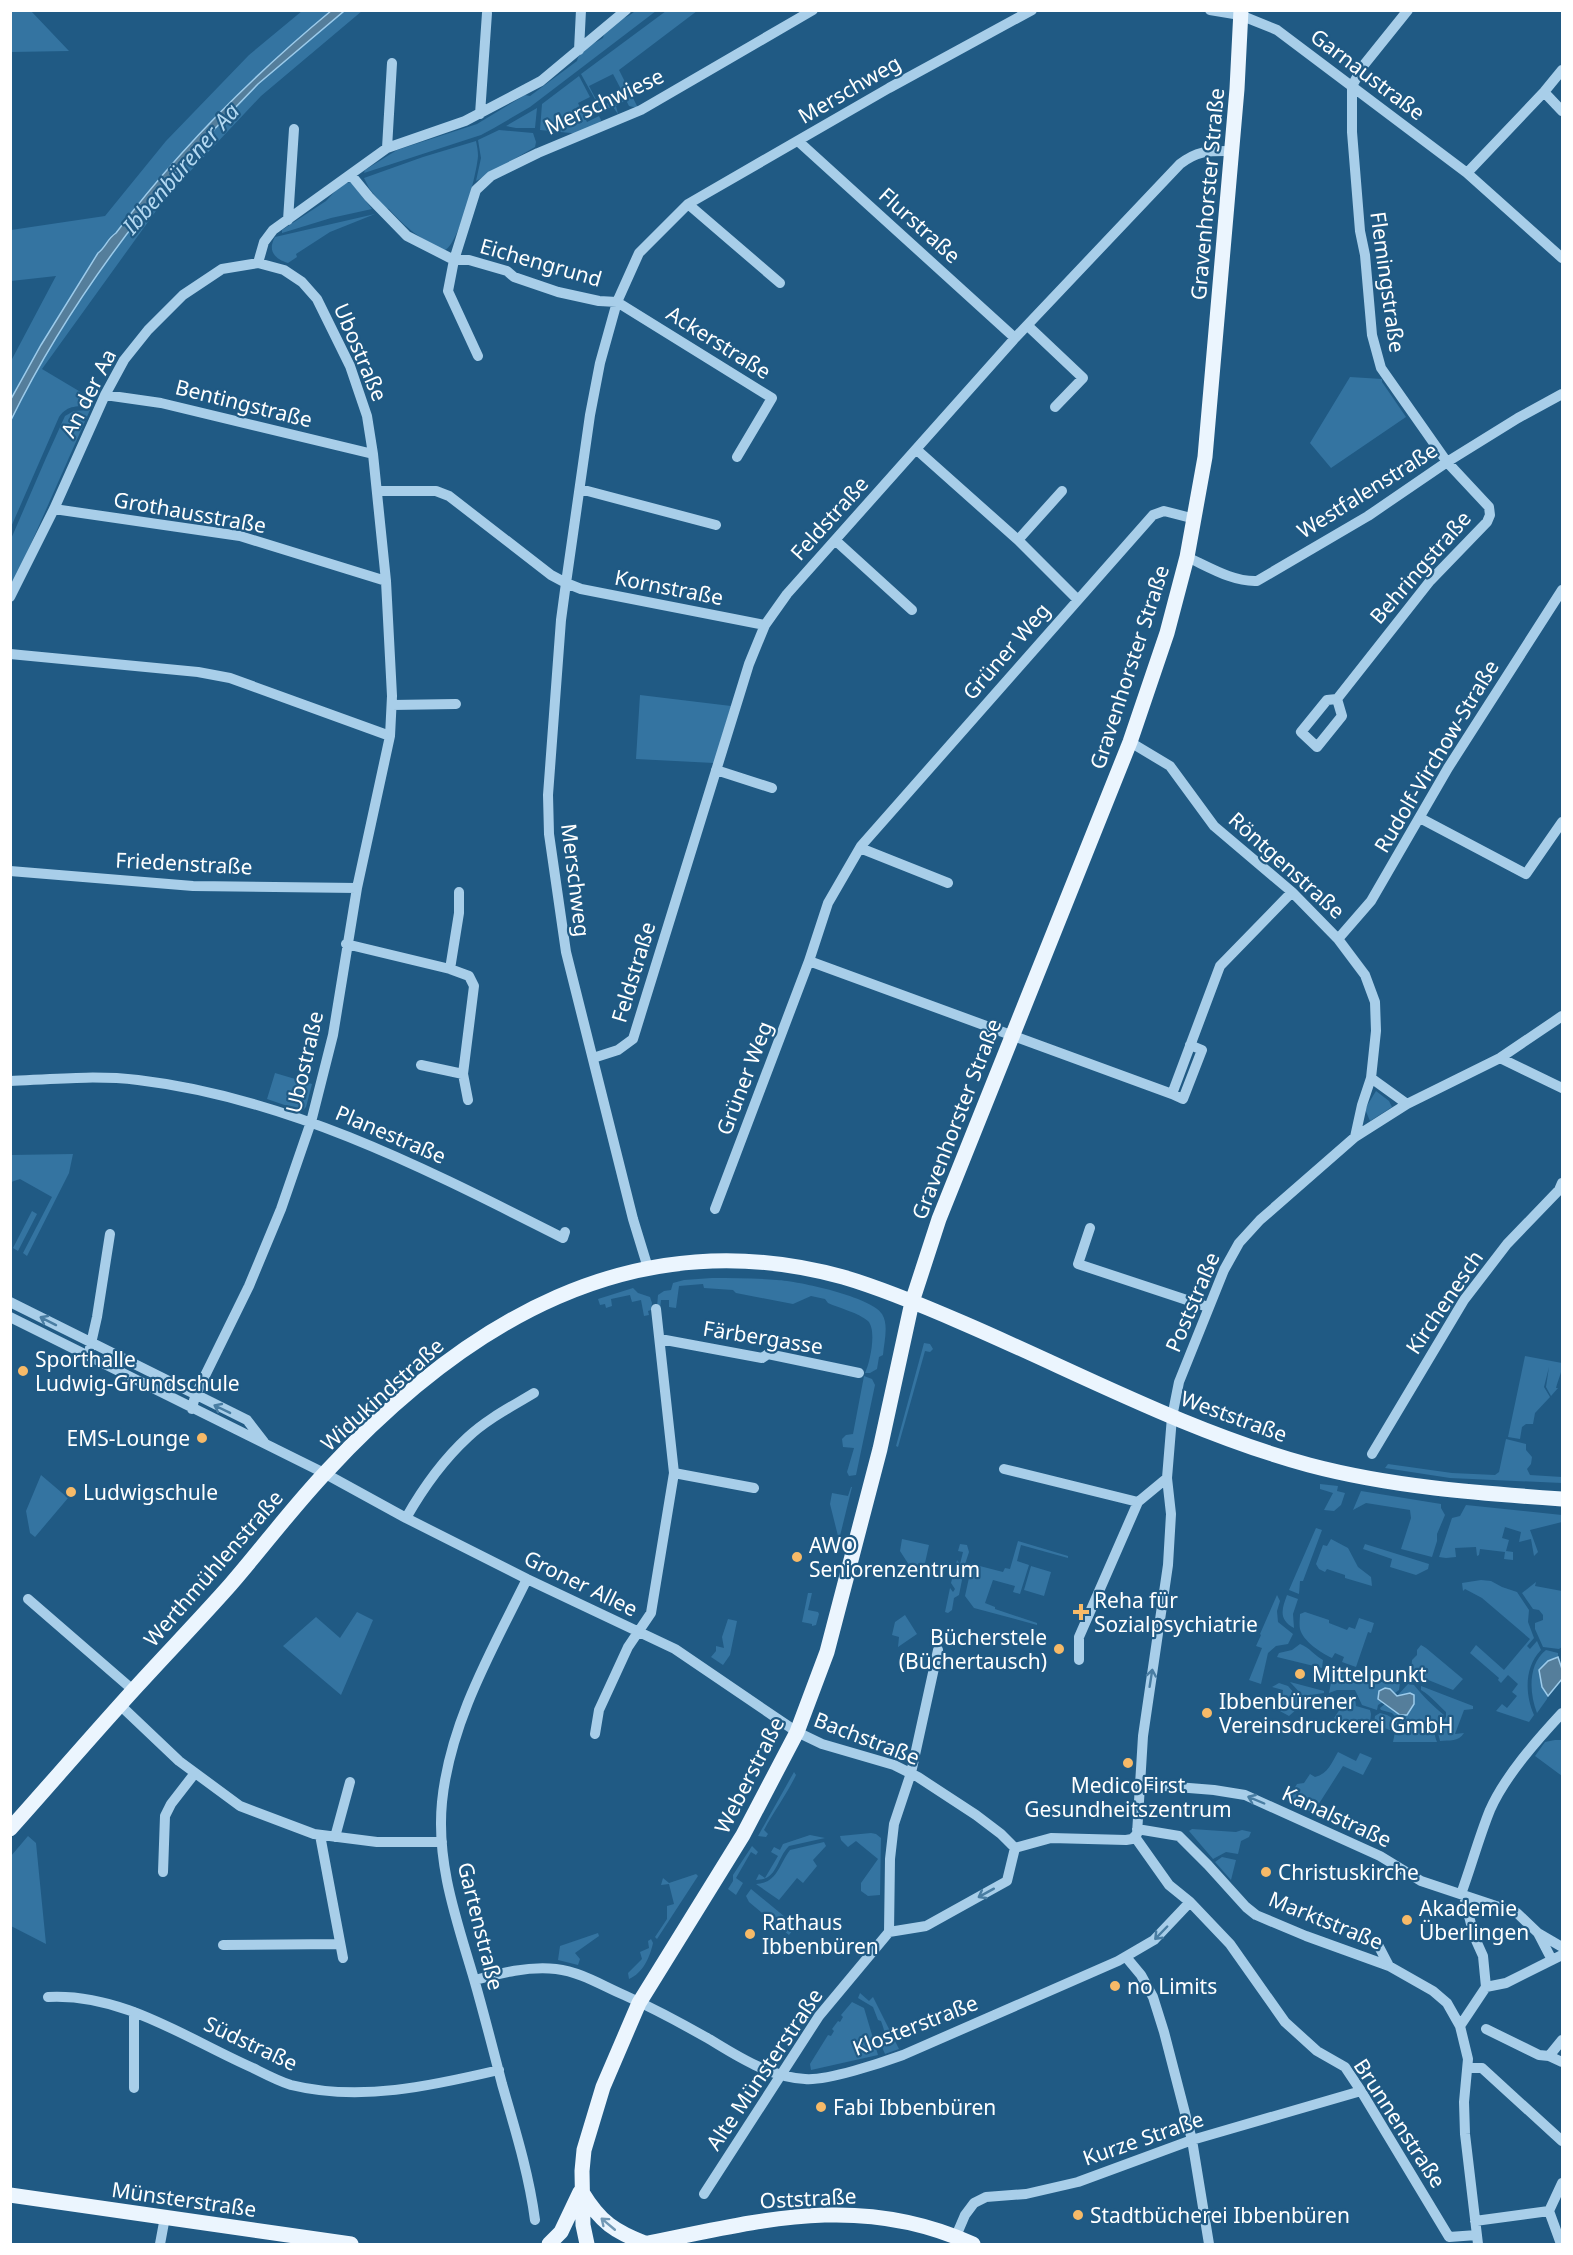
<svg xmlns="http://www.w3.org/2000/svg" width="1573" height="2255" font-family="'Noto Sans',sans-serif">
  <rect width="100%" height="100%" fill="#205a84"/>
  <path fill="#3474a1" fill-rule="evenodd" d="M10,11H31L69,51L11,52Z
    M302,11H362L261,96L166,197L42,369L94,400L92,405C78,407 68,404 59,417L11,527V361L56,276L11,281V230L105,216L166,141L249,55Z
    M635,11H656L530,107L494,128L481,135L364,173L365,170L397,150L477,124L525,95L530,96L577,61C580,47 594,44 603,38C607,20 625,21 635,11Z
    M666,11H697L619,70L638,108L629,106L626,100L616,106L618,114L613,107L601,110L581,74ZM613,74L624,95L600,107L589,86Z
    M579,76L590,97L578,103L587,122L599,116L601,120L599,124L581,134L540,130L542,104Z
    M537,108L535,128H516L506,126Z
    M499,130L533,133L536,142L535,147L476,181L481,158L478,140Z
    M476,141C477,146 478,151 478,156C477,173 459,244 445,250C420,239 407,229 389,209L385,208L369,188L364,178L423,157Z
    M351,182L372,209L331,218L282,233V230L326,201L342,184Z
    M375,214L330,232L296,254L297,257L288,263C275,259 267,251 275,237Z
    M1350,377L1382,379V382L1406,417L1331,468L1310,443Z
    M90,410L11,589V539L46,458L65,416L74,411Z
    M640,695L731,706L714,763L636,759Z
    M275,1073L312,1084L306,1107L302,1111L267,1099Z
    M1376,1091L1389,1101L1392,1107L1370,1121L1365,1109Z
    M73,1154L69,1173L27,1256L23,1253L52,1197L20,1179L11,1182V1155Z
    M32,1211L37,1214L18,1251L13,1248Z
    M712,1278C734,1278 756,1278 777,1280C798,1281 872,1297 882,1314C889,1325 884,1342 883,1355L879,1357L877,1369L870,1373H865C870,1363 877,1330 868,1321C859,1313 839,1308 828,1303L825,1299L811,1296L793,1304L736,1293L733,1290L704,1288L703,1284L679,1286L676,1308L669,1307V1300H661L660,1309L657,1307L658,1295L664,1291L671,1290L673,1283L684,1280Z
    M633,1288L638,1293L650,1297L652,1303L651,1310L648,1311L649,1315L644,1316L641,1300L632,1302L630,1295L611,1299L612,1306L606,1308L605,1304L600,1305L598,1299Z
    M924,1343L930,1344L933,1349L930,1352L925,1351L898,1447L896,1446Z
    M1525,1356L1562,1363C1563,1370 1558,1380 1556,1388H1558L1551,1396L1546,1387L1549,1367L1544,1387L1550,1397L1535,1413L1533,1424H1526L1522,1427L1520,1439L1508,1437Z
    M864,1376L872,1379L875,1385L856,1475L849,1476L847,1472L854,1448L843,1447L842,1439L846,1435L853,1434Z
    M1506,1439L1526,1444V1450L1532,1457L1531,1464L1527,1469L1530,1475L1562,1477V1483L1450,1478L1385,1468L1388,1464L1452,1473L1495,1475L1499,1472Z
    M41,1475L68,1498L35,1537L30,1533L26,1511Z
    M1320,1484L1338,1486L1337,1491L1345,1493L1341,1505L1334,1511L1324,1510L1333,1493L1320,1489Z
    M851,1487H852L839,1540L830,1504L832,1493L848,1496Z
    M1361,1491L1441,1504V1508L1445,1515L1437,1534V1541L1432,1557L1401,1549L1411,1518L1410,1510L1366,1503L1353,1510Z
    M1466,1505L1562,1515V1522L1530,1530L1538,1552L1534,1556L1531,1539L1519,1542L1521,1532L1505,1527L1502,1538L1509,1540L1506,1551L1513,1552V1560L1504,1559L1505,1552L1480,1549L1479,1555L1477,1556L1476,1547L1455,1548L1456,1557L1446,1558L1439,1557L1452,1518L1460,1516Z
    M1316,1528L1322,1530L1303,1581H1300L1299,1594L1289,1590Z
    M902,1539L929,1545L923,1572L911,1568L900,1551Z
    M1331,1539L1348,1548L1358,1567L1371,1577L1372,1586L1345,1578V1575L1327,1569L1325,1572L1319,1569L1316,1564L1323,1545L1327,1546Z
    M1018,1541L1068,1556V1558L1021,1545L1017,1561L1029,1565L1020,1594L1013,1592L1015,1586L993,1580L985,1603L995,1607V1609L1037,1623V1625L974,1608L965,1596L972,1564L1003,1572L1005,1568L1010,1569Z
    M960,1544L967,1545L969,1552L961,1576L962,1580L959,1595L954,1598L952,1610L948,1613L945,1612L950,1588L953,1592L955,1589L951,1583L957,1560L960,1564L963,1552L958,1551Z
    M1365,1544L1429,1564L1428,1569L1416,1575L1390,1567L1392,1559L1363,1549Z
    M1031,1566L1051,1572L1044,1596L1024,1590Z
    M1481,1580L1491,1581L1502,1587L1517,1592L1529,1610L1528,1622L1534,1638L1527,1646L1530,1649L1537,1641L1541,1650C1524,1667 1525,1695 1534,1715L1529,1722L1496,1711L1502,1704L1507,1708L1517,1696L1512,1692L1518,1684L1508,1675L1501,1683L1498,1680L1499,1678L1470,1653L1476,1645L1504,1670L1530,1639L1482,1598L1465,1589L1463,1591L1462,1583Z
    M1536,1582L1535,1586L1562,1591V1647L1559,1649L1543,1647L1535,1629V1623L1543,1620V1615L1539,1610L1533,1609L1522,1593Z
    M808,1593H812L808,1610L818,1612L819,1614L816,1625L812,1626V1624L802,1622Z
    M1277,1595L1280,1601L1277,1611L1278,1622L1293,1634L1288,1644L1276,1646L1268,1653L1261,1684L1249,1680L1262,1648L1256,1646L1261,1635L1260,1634Z
    M1287,1595L1298,1599L1293,1614L1294,1628C1278,1619 1282,1609 1287,1595Z
    M357,1612L373,1620L341,1695L283,1646L316,1617L340,1638Z
    M1305,1612L1329,1620V1623L1347,1630L1349,1627L1355,1629L1359,1618L1374,1623L1371,1633L1368,1632L1356,1667L1342,1662L1344,1657L1335,1653L1332,1658C1321,1653 1303,1641 1300,1629C1299,1624 1300,1618 1300,1614Z
    M905,1615L917,1634L898,1647L899,1637L892,1635L895,1622Z
    M728,1619L737,1621L730,1655L723,1665L711,1657L716,1651V1646L724,1648L722,1637Z
    M1300,1644C1309,1647 1315,1656 1323,1660L1322,1668L1277,1657L1279,1653L1292,1650Z
    M1421,1645L1426,1648L1463,1679L1453,1690L1411,1673L1412,1660L1417,1655V1650Z
    M1546,1650L1558,1653V1656L1548,1661L1544,1691L1548,1694L1547,1699L1537,1713C1529,1693 1528,1664 1546,1650Z
    M1338,1668L1380,1682H1400L1399,1690L1395,1693L1390,1689L1381,1700L1383,1702L1378,1705L1377,1710L1362,1705L1355,1690H1337L1329,1693L1333,1672Z
    M1290,1682L1324,1691V1693L1303,1696Z
    M1279,1683L1288,1686L1300,1700L1298,1708L1289,1716L1278,1710L1283,1690L1272,1687Z
    M1408,1684L1414,1685C1420,1693 1435,1708 1444,1715C1436,1727 1431,1726 1437,1742H1393L1395,1732L1374,1724L1375,1716L1380,1713L1387,1715L1402,1724L1392,1713L1381,1710L1380,1708L1385,1704L1403,1716L1405,1694L1397,1696Z
    M1421,1686L1473,1706V1709L1464,1710L1455,1734L1464,1733C1458,1742 1450,1740 1440,1741L1437,1729L1446,1717V1712C1437,1704 1431,1696 1421,1690Z
    M1355,1698L1356,1706L1370,1710L1371,1714L1370,1723L1358,1719L1351,1728L1334,1718L1340,1709L1345,1708Z
    M1555,1740H1562V1776L1535,1756L1545,1742Z
    M1338,1752L1356,1761L1360,1753L1372,1758L1363,1775L1343,1766L1313,1813L1287,1801L1297,1784L1304,1783L1310,1774L1315,1777C1328,1774 1332,1762 1338,1752Z
    M794,1772L796,1775C787,1794 774,1811 764,1830L768,1834L766,1837L758,1836Z
    M1192,1829L1236,1832L1242,1830L1251,1832L1249,1837L1241,1841L1238,1854L1226,1852L1213,1859L1189,1831Z
    M871,1833L876,1834L881,1838L880,1895L868,1896L861,1891V1883L878,1859L856,1841L848,1847L841,1840L840,1836Z
    M810,1835L825,1838L789,1846C776,1859 778,1880 756,1880L759,1874L765,1878L778,1856L771,1852L774,1847L780,1850L783,1844Z
    M28,1836L36,1843L46,1944L11,1926V1856Z
    M824,1842L826,1846L813,1860L817,1866L803,1883L797,1878L779,1900L756,1884C778,1883 779,1864 790,1850Z
    M752,1846L758,1852L756,1855L751,1852L736,1878L743,1883L736,1895L728,1889L733,1881V1875Z
    M1222,1857L1236,1860L1231,1880L1215,1862Z
    M696,1874L698,1876L657,1939L655,1937L667,1919V1906L674,1904L669,1884L661,1885L663,1878L669,1883Z
    M751,1889L796,1926L789,1935L749,1902L746,1896Z
    M598,1933L599,1936L575,1953L580,1959L578,1965L558,1960L560,1946Z
    M651,1939L653,1943C650,1957 643,1973 629,1979L628,1973L642,1959L640,1952L649,1948L648,1941Z
    M860,1993L869,2001L873,1997L899,2049L885,2054L881,2045C886,2035 885,2032 881,2021L878,2020L873,2007L858,1998Z
    M852,2002L864,2008L878,2055L811,2070L810,2064L828,2035L831,2036L834,2031L832,2029L838,2021L840,2022L843,2017L841,2015Z"/>
  <path fill="#557e9b" stroke="#9ccbeb" stroke-width="1.5" d="M332,10L344,11L258,84L177,168L178,170C113,247 55,330 11,420V399L41,345L98,253C106,247 107,239 116,233C179,149 250,78 332,10Z
    M1558,1657L1562,1669V1679L1548,1696L1542,1687L1539,1670L1548,1661Z
    M1385,1688L1390,1689L1397,1696L1410,1693L1414,1695V1704L1407,1715H1400L1378,1699L1379,1691Z"/>
  <g fill="none" stroke-linecap="round" stroke-linejoin="round">
    <path stroke="#a8cee9" stroke-width="10" d="M1210,10L1240,15L1277,30L1467,173L1562,258
      M579,50L581,10
      M1544,92L1562,111
      M480,114L487,13
      M798,141L1015,338
      M387,148L392,63
      M1467,173L1544,92L1562,70
      M351,175L369,197L407,236L454,260H469L507,271L514,277L558,292L599,301L617,302L772,398L737,457
      M688,204L780,283
      M288,220L294,129
      M258,263L264,242L273,230L387,148L465,121L541,81L626,10
      M1028,326L1083,378L1055,407
      M478,356L448,291L454,260L476,190L491,176L538,153L641,110L813,10
      M105,395L161,403L373,454
      M917,450L1018,540L1077,599
      M580,489L716,525
      M377,491H436L449,496L551,575L566,583L581,589L765,625
      M54,509L240,536L386,581
      M835,540L912,610
      M1018,540L1062,491
      M1187,557C1209,567 1233,582 1257,581L1368,516L1447,462L1518,418L1562,394
      M10,597L54,509L105,395L124,360L148,330L183,295L222,269L258,263L284,270L302,282L317,299L350,366L367,416L373,454L386,581L392,696L390,736L357,888L333,1035L311,1122L281,1209L249,1286L195,1396L192,1409
      M10,654L198,672L230,678L390,736
      M1337,699L1342,716L1317,747L1301,732L1327,700L1337,699L1430,581L1487,522L1490,515L1489,507L1447,462L1381,368L1372,335L1365,255L1360,231L1352,132V86L1363,66L1408,10
      M392,705L456,704
      M1130,742L1170,766L1214,826L1292,892L1338,939L1365,975L1375,1002L1376,1031L1371,1078L1362,1105L1355,1137
      M716,770L772,788
      M1420,818L1526,874L1562,822
      M860,848L948,883
      M10,871L193,886L357,888
      M1338,939L1371,901L1448,768L1562,590
      M346,944L450,969L469,976L474,986L463,1074L468,1100
      M809,961L1172,1094L1220,966L1292,892
      M450,969L459,913V892
      M593,1058L618,1050L633,1039L749,664L765,625L787,594L1015,338L1180,164C1198,150 1209,151 1231,151
      M1500,1058L1562,1088
      M421,1065L463,1074
      M1371,1078L1407,1104
      M10,1081C53,1079 96,1075 138,1080C290,1098 428,1170 563,1238L565,1232
      M1172,1094L1183,1099L1202,1050L1190,1045
      M715,1209L809,961L828,903L861,846L1153,515L1164,511L1195,519
      M1090,1228L1078,1264L1208,1307
      M648,1268L633,1219L566,952L549,834L548,795L561,620L566,583L590,415L600,363L617,302L639,253L688,204L889,88L1032,10
      M10,1302L247,1420L264,1442
      M10,1317L324,1473L406,1518L527,1579L675,1649L797,1732L822,1744L894,1765L918,1777L976,1815L1001,1834L1015,1848
      M660,1339L762,1358L768,1354L859,1373
      M90,1348L97,1317L110,1234
      M1372,1454L1464,1300L1507,1244L1559,1190L1562,1183
      M1004,1469L1138,1502
      M674,1473L754,1488
      M406,1518C423,1488 443,1460 468,1437C487,1419 511,1407 534,1393
      M527,1579C492,1650 450,1722 442,1802C436,1864 457,1921 474,1979C484,2014 493,2049 502,2084C515,2129 529,2174 535,2220
      M28,1599L133,1690
      M1079,1660V1637L1138,1502L1167,1478
      M120,1705L179,1761L240,1806L314,1834L377,1842H442
      M595,1734L599,1710L628,1647L651,1613L674,1473L656,1309
      M1139,1784L1214,1790L1245,1795L1380,1856L1421,1881L1517,1913L1538,1933L1562,1947
      M1137,1829L1179,1836L1208,1865L1246,1907L1256,1915L1306,1936L1389,1966L1433,1991L1447,2003L1460,2026L1468,2059L1464,2102L1465,2134L1478,2244
      M320,1835L343,1958
      M335,1837L350,1782
      M1135,1837L1169,1885L1190,1902L1230,1944L1285,2022L1317,2051L1345,2067L1361,2091L1449,2237L1477,2235
      M1015,1848L1051,1838L1126,1840L1132,1839L1137,1834L1143,1736L1168,1565L1171,1514L1167,1478L1172,1417L1179,1382L1224,1270L1239,1243L1260,1220L1355,1137L1407,1104L1500,1058L1562,1016
      M163,1872L165,1816L171,1804L195,1773
      M1461,1894C1471,1867 1479,1837 1490,1810C1505,1776 1537,1740 1562,1713
      M1464,1896L1474,1936L1483,1956L1486,1987
      M889,1932L890,1859L894,1824L911,1773L938,1650
      M1538,1933L1552,1960
      M1376,1941L1389,1966
      M223,1945L340,1944
      M1126,1957L1141,1975L1153,1997L1164,2032L1192,2140L1209,2244
      M475,1980C501,1973 528,1966 556,1969C581,1972 601,1985 624,1995C653,2008 681,2023 709,2039C738,2057 770,2077 805,2079C827,2081 881,2063 903,2055L1118,1961L1154,1940L1190,1902
      M48,1997C123,1993 187,2039 253,2068C265,2074 278,2081 291,2085C360,2102 431,2086 499,2070
      M1460,2026L1486,1987L1506,1983L1562,1955
      M1486,2029L1539,2055L1549,2056L1562,2062
      M1549,2056L1562,2040
      M1468,2068H1482L1562,2141
      M134,2088V2012
      M704,2194L819,2016L889,1932L926,1926L1007,1881L1015,1848
      M1549,2211L1561,2244
      M1549,2211L1562,2183
      M1475,2221L1549,2211
      M956,2236L965,2215L974,2203L986,2197L1026,2194L1078,2182L1192,2140L1361,2091
      M160,2244L165,2217"/>
    <path stroke="#ebf5fe" stroke-width="15" d="M10,1829C53,1781 95,1732 138,1685C169,1651 201,1618 231,1584C263,1547 292,1508 326,1472C464,1323 633,1219 843,1277C884,1289 924,1306 963,1323C1077,1372 1188,1432 1309,1465C1392,1487 1477,1493 1562,1499
      M582,2192C600,2222 615,2232 647,2244
      M10,2195L351,2244
      M549,2244L561,2232L580,2192
      M587,2244L583,2225L582,2171L584,2150L603,2087L639,2003L743,1835L797,1732L827,1652L880,1449L912,1302L939,1219L1130,742L1167,633L1187,557L1205,457L1237,89L1241,10
      M644,2244C759,2221 859,2192 973,2244"/>
  </g>
  <defs><path id="oneway-shaft" d="M-6 0H5M1.5-3L5.5 0L1.5 3" fill="none" stroke-width="1.6" stroke-linecap="round" stroke-linejoin="round" transform="scale(1.5)"/></defs>
  <g stroke="#497da2">
    <use href="#oneway-shaft" transform="translate(48 1321) rotate(-153)"/>
    <use href="#oneway-shaft" transform="translate(222 1409) rotate(-154)"/>
    <use href="#oneway-shaft" transform="translate(1151 1678) rotate(-81)"/>
    <use href="#oneway-shaft" transform="translate(1256 1800) rotate(-157)"/>
    <use href="#oneway-shaft" transform="translate(986 1893) rotate(151)"/>
    <use href="#oneway-shaft" transform="translate(1161 1933) rotate(134)"/>
  </g>
  <use stroke="#7198b5" href="#oneway-shaft" transform="translate(608 2224) rotate(-140)"/>
  <g fill="#f7ba68" stroke="#205a84" stroke-width="2">
    <circle cx="23" cy="1371" r="6"/>
    <circle cx="202" cy="1438" r="6"/>
    <circle cx="71" cy="1492" r="6"/>
    <circle cx="797" cy="1557" r="6"/>
    <path d="M1078 1603h6v6h6v6h-6v6h-6v-6h-6v-6h6z"/>
    <circle cx="1059" cy="1649" r="6"/>
    <circle cx="1300" cy="1674" r="6"/>
    <circle cx="1207" cy="1713" r="6"/>
    <circle cx="1128" cy="1763" r="6"/>
    <circle cx="1266" cy="1872" r="6"/>
    <circle cx="1407" cy="1920" r="6"/>
    <circle cx="750" cy="1934" r="6"/>
    <circle cx="1115" cy="1986" r="6"/>
    <circle cx="821" cy="2107" r="6"/>
    <circle cx="1078" cy="2215" r="6"/>
  </g>
  <g text-anchor="middle" dominant-baseline="central" stroke-width="4.5" stroke-linejoin="round" paint-order="stroke">
    <g font-size="21" fill="#fff" stroke="#205a84">
      <text transform="translate(1368 74) rotate(37)">Garnaustraße</text>
      <text transform="translate(849 89) rotate(-30)">Merschweg</text>
      <text transform="translate(604 101) rotate(-25)">Merschwiese</text>
      <text transform="translate(1207 194) rotate(-85)">Gravenhorster Straße</text>
      <text transform="translate(920 225) rotate(42)">Flurstraße</text>
      <text transform="translate(541 262) rotate(16)">Eichengrund</text>
      <text transform="translate(1388 282) rotate(82)">Flemingstraße</text>
      <text transform="translate(719 342) rotate(32)">Ackerstraße</text>
      <text transform="translate(361 352) rotate(67)">Ubostraße</text>
      <text transform="translate(88 393) rotate(-63)">An der Aa</text>
      <text transform="translate(244 403) rotate(14)">Bentingstraße</text>
      <text transform="translate(1367 490) rotate(-32)">Westfalenstraße</text>
      <text transform="translate(190 512) rotate(10)">Grothausstraße</text>
      <text transform="translate(829 518) rotate(-48)">Feldstraße</text>
      <text transform="translate(1420 567) rotate(-49)">Behringstraße</text>
      <text transform="translate(669 587) rotate(11)">Kornstraße</text>
      <text transform="translate(1006 651) rotate(-49)">Grüner Weg</text>
      <text transform="translate(1129 667) rotate(-72)">Gravenhorster Straße</text>
      <text transform="translate(1436 756) rotate(-59)">Rudolf-Virchow-Straße</text>
      <text transform="translate(184 863) rotate(3)">Friedenstraße</text>
      <text transform="translate(1287 865) rotate(42)">Röntgenstraße</text>
      <text transform="translate(576 880) rotate(83)">Merschweg</text>
      <text transform="translate(633 972) rotate(-73)">Feldstraße</text>
      <text transform="translate(304 1062) rotate(-77)">Ubostraße</text>
      <text transform="translate(744 1078) rotate(-69)">Grüner Weg</text>
      <text transform="translate(956 1119) rotate(-69)">Gravenhorster Straße</text>
      <text transform="translate(391 1134) rotate(23)">Planestraße</text>
      <text transform="translate(1192 1302) rotate(-67)">Poststraße</text>
      <text transform="translate(1444 1302) rotate(-56)">Kirchenesch</text>
      <text transform="translate(763 1337) rotate(9)">Färbergasse</text>
      <text transform="translate(382 1394) rotate(-42)">Widukindstraße</text>
      <text transform="translate(1234 1416) rotate(20)">Weststraße</text>
      <text transform="translate(213 1568) rotate(-49)">Werthmühlenstraße</text>
      <text transform="translate(581 1583) rotate(26)">Groner Allee</text>
      <text transform="translate(867 1738) rotate(21)">Bachstraße</text>
      <text transform="translate(749 1775) rotate(-63)">Weberstraße</text>
      <text transform="translate(1337 1816) rotate(25)">Kanalstraße</text>
      <text transform="translate(1326 1920) rotate(22)">Marktstraße</text>
      <text transform="translate(481 1926) rotate(76)">Gartenstraße</text>
      <text transform="translate(915 2025) rotate(-21)">Klosterstraße</text>
      <text transform="translate(251 2043) rotate(25)">Südstraße</text>
      <text transform="translate(764 2069) rotate(-56)">Alte Münsterstraße</text>
      <text transform="translate(1400 2123) rotate(57)">Brunnenstraße</text>
      <text transform="translate(1143 2138) rotate(-19)">Kurze Straße</text>
      <text transform="translate(808 2198) rotate(-3)">Oststraße</text>
      <text transform="translate(184 2199) rotate(8)">Münsterstraße</text>
    </g>
    <g font-size="21" fill="#fff" stroke="#205a84" text-anchor="start">
      <text x="35" y="1359">Sporthalle<tspan x="35" dy="24">Ludwig-Grundschule</tspan></text>
      <text x="190" y="1438" text-anchor="end">EMS-Lounge</text>
      <text x="83" y="1492">Ludwigschule</text>
      <text x="809" y="1545">AWO<tspan x="809" dy="24">Seniorenzentrum</tspan></text>
      <text x="1094" y="1600">Reha für<tspan x="1094" dy="24">Sozialpsychiatrie</tspan></text>
      <text x="1047" y="1637" text-anchor="end">Bücherstele<tspan x="1047" dy="24">(Büchertausch)</tspan></text>
      <text x="1312" y="1674">Mittelpunkt</text>
      <text x="1219" y="1701">Ibbenbürener<tspan x="1219" dy="24">Vereinsdruckerei GmbH</tspan></text>
      <text x="1128" y="1785" text-anchor="middle">MedicoFirst<tspan x="1128" dy="24">Gesundheitszentrum</tspan></text>
      <text x="1278" y="1872">Christuskirche</text>
      <text x="1419" y="1908">Akademie<tspan x="1419" dy="24">Überlingen</tspan></text>
      <text x="762" y="1922">Rathaus<tspan x="762" dy="24">Ibbenbüren</tspan></text>
      <text x="1127" y="1986">no Limits</text>
      <text x="833" y="2107">Fabi Ibbenbüren</text>
      <text x="1090" y="2215">Stadtbücherei Ibbenbüren</text>
    </g>
    <g font-size="22" font-style="italic" fill="#b3d8f1" stroke="#205a84">
      <text transform="translate(180 168) rotate(-49)">Ibbenbürener Aa</text>
    </g>
  </g>
  <rect width="1573" height="2255" fill="none" stroke="#ffffff" stroke-width="24"/>
</svg>
